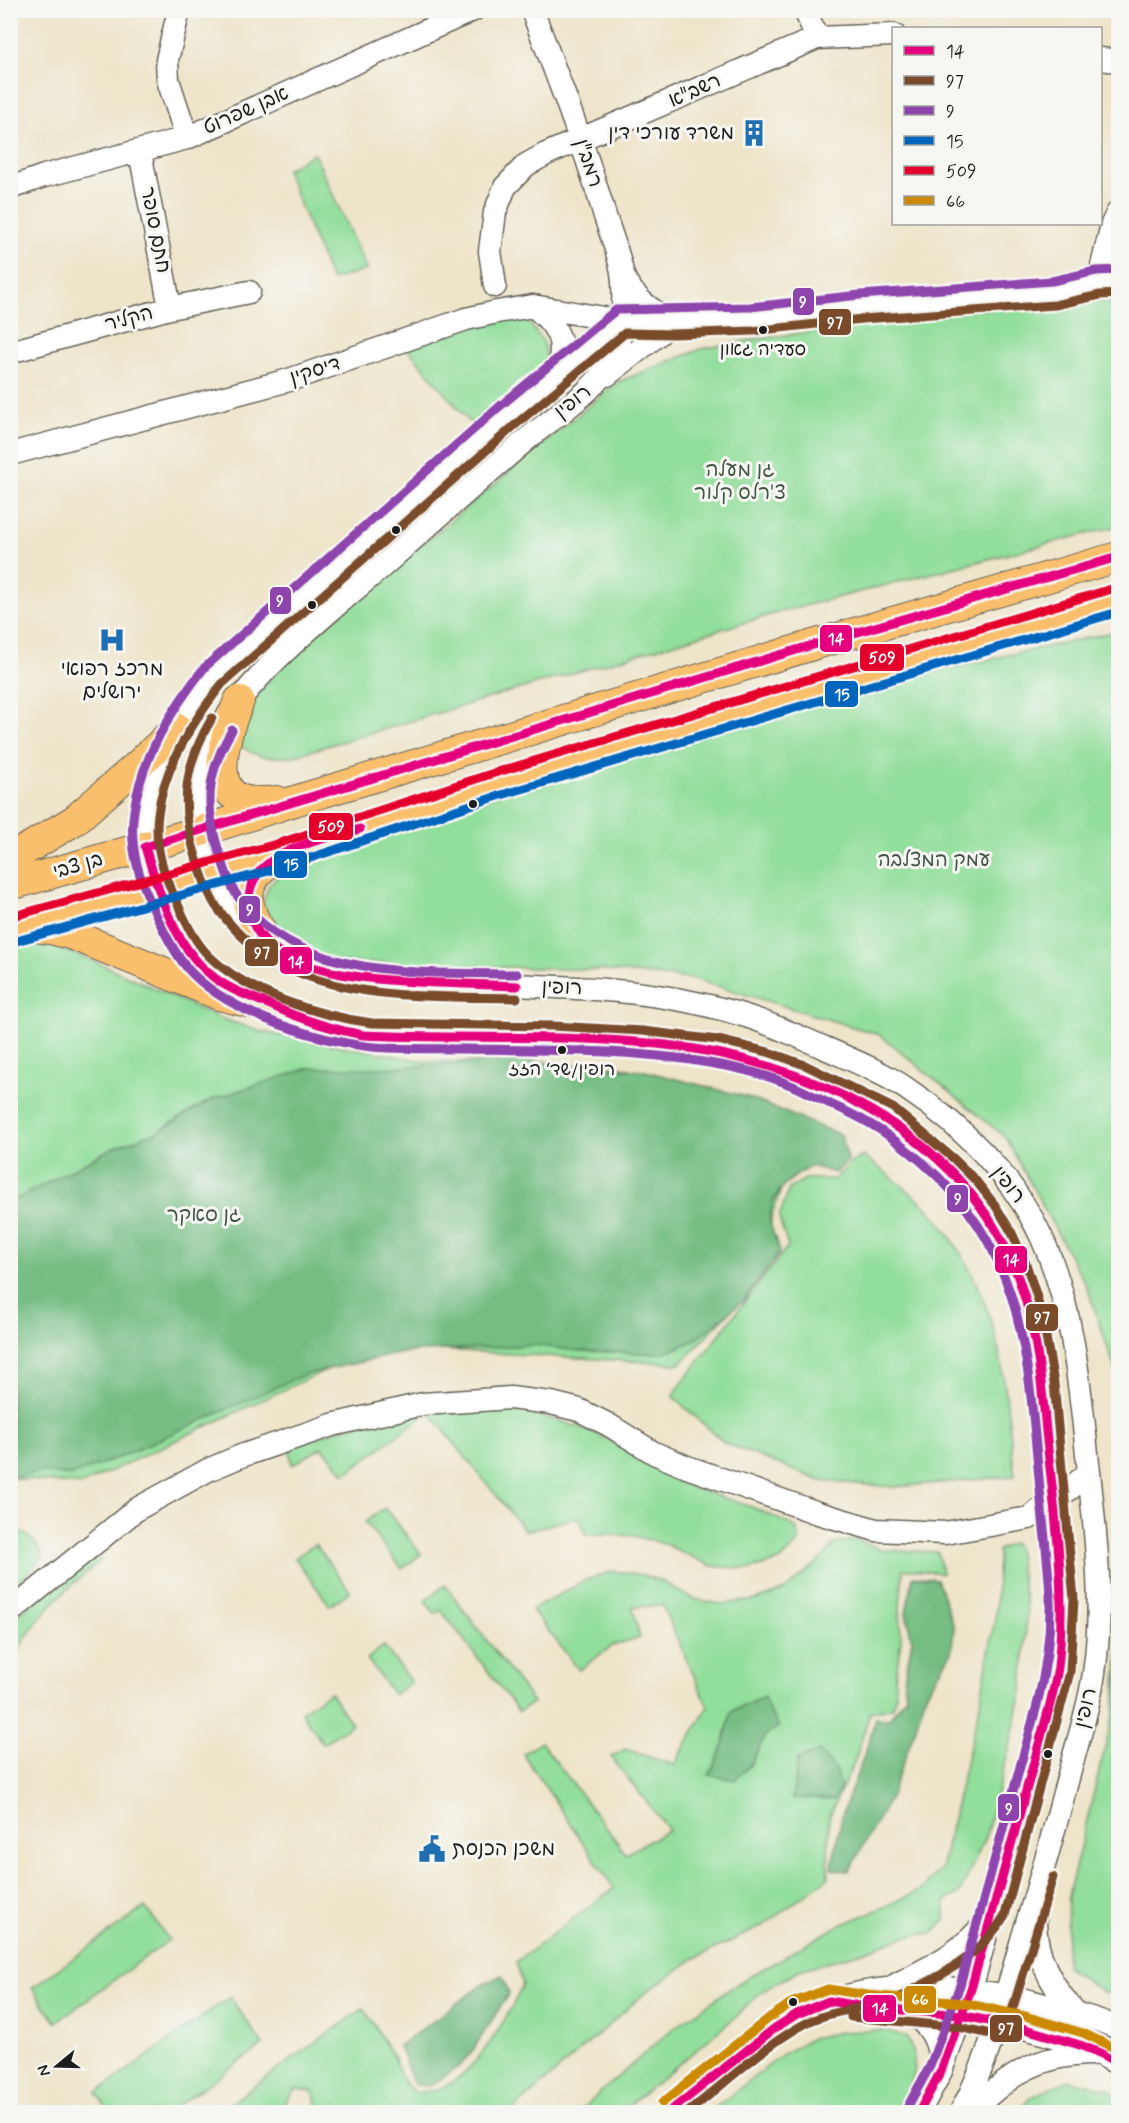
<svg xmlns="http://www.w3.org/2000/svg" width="1129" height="2123" font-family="Mynerve,'Playpen Sans Hebrew',sans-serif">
  <rect width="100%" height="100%" fill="#f6f6f2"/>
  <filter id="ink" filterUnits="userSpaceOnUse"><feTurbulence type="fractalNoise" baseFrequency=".0167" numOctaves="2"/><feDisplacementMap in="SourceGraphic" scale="12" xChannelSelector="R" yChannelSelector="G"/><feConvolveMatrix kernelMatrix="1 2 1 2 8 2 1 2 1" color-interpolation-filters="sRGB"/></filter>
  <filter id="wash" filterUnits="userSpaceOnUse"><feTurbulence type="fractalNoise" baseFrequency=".008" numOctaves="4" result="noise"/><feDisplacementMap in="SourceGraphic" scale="24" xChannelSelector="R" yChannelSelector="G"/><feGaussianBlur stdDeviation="1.35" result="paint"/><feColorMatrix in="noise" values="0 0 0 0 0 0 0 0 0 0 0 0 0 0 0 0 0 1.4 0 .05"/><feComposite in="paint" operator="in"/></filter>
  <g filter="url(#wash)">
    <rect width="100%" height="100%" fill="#eee4c9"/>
    <path fill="#92de9b" stroke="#577d5c" stroke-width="1.5" d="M314,153L367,270L331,280L286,170Z
      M1094,302L1118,303V526L780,612L293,756C270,758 258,759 239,745L240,717L283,663L401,562L618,382L701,349L757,339L973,310Z
      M522,314L543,341L547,359L534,376L476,430L408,349L483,321Z
      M1118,631V1378L1088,1289L1005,1137L880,1035L694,979L601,970L335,962C322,958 307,955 295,949C282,943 276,935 270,923C255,892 271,879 297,864L711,721Z
      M20,940L55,947L96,962L220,1018L262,1032L424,1061L619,1066L734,1100L784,1180L771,1219L770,1251L737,1304L680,1364L377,1346L81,1485L11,1478L10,942Z
      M863,1156C883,1170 902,1185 920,1201C963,1242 993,1310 1002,1367C1008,1403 1010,1440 1015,1476L894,1487L821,1481L725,1443L672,1396L788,1246L779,1217L789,1189L805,1179H835L851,1163Z
      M456,1402C510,1408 566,1417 615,1443C637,1454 654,1471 677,1481C699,1491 723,1497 746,1505C763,1511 780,1520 796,1527L800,1541L780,1561L750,1569L711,1566L665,1544L634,1536L607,1534L587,1535L579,1517L525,1531L429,1412L345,1474L322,1447L292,1465L289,1447C343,1429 399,1406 456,1402Z
      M385,1508L421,1554L402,1569L365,1522Z
      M11,1530C28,1532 35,1541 43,1556L25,1577L11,1586Z
      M857,1539L881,1550L938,1552L942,1573L903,1569L900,1606L901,1640L895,1680L896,1694L893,1707L870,1712L856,1758L829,1817L828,1878L761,1927L695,1958L645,1993L511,2112H320L313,2091L295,2089L278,2112H218L364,2008L394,2058L403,2081L415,2093C424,2091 435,2091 443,2087C477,2072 508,2017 523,1984L516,1962L614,1888L523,1754L541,1742L626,1854L669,1830L611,1757L625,1749L674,1765L708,1707L662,1605L632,1607L640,1637L612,1646L579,1670L532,1610L584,1581L613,1571L643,1575L661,1581L693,1599L722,1604L756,1600L785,1590L818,1562L835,1544Z
      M1013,1543L1017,1548L1027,1613L1022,1691L1011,1741L986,1835L960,1893L945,1901V1920L939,1928L931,1933L906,1936L869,1950L799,1970L761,1992L737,2016L621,2112H578L671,2030L737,1984L836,1927L889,1905L921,1890L941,1869L980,1704L996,1613L998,1550Z
      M315,1544L350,1591L330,1606L295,1558Z
      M92,1559L101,1560C62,1593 34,1616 11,1664V1619Z
      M445,1585L533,1702L519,1712L441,1610L435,1614L425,1601Z
      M384,1646L411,1682L394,1695L367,1659Z
      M1118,1651V1969L1113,1993L1104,1992L1066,1967L1068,1896L1114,1712Z
      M330,1692L352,1724L323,1744L301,1712Z
      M145,1907L169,1940L56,2022L32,1988Z
      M230,1997L263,2045L168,2112H110L96,2093Z
      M885,2030L907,2037C922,2072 913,2082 897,2112H710L783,2054L811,2038L842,2032Z
      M1069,2080L1109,2089L1118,2097V2112H1016L1029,2098Z"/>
    <path fill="#75bd83" stroke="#486c50" stroke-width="1.5" d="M522,1060L645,1071L747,1097L841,1135L848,1161L835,1173L811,1166C789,1179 770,1192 770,1220C771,1230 777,1242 780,1252L744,1300L693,1341L675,1349L660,1353H640L579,1351L534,1345L407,1352L306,1374L120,1457L70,1476L43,1472L11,1477V1202L114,1147L157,1132L210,1100L309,1068H382Z
      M913,1576L937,1579L954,1628L951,1653L926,1694L914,1733L890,1798L849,1871L831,1869L843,1812L869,1742L875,1718L889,1719L906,1696L904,1680L912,1641L906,1613Z
      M764,1697L769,1711L779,1726L765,1736L751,1764L735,1780L709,1775L721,1751L732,1711Z
      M820,1751L837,1772L841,1788L834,1800L792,1798L795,1783L797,1759Z
      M502,1975L509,1993L471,2053L458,2067L430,2086L414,2085L399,2046L482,1985Z"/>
  </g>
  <g filter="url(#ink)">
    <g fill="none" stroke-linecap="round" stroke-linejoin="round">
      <defs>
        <path id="minor" d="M179,10L167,60L168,80L187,138
          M532,10C557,75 582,140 602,206C608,228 618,250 622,272C625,293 623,334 615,353C600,390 555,415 526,440C478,481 431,523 384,565C324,617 224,691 201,768C190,804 201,846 216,879C246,943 298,968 365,978C489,990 618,977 739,1014C768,1022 797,1036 825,1048C852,1060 882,1072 907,1089C961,1125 1013,1176 1041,1236C1075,1309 1080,1393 1089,1472C1096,1539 1104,1606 1094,1673C1089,1708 1077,1743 1068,1778C1055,1827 1042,1875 1027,1923C1008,1986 992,2054 961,2112
          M805,10L817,38
          M1100,59L1118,61
          M140,152L170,308
          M10,188L44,176L187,138L473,10
          M622,273C630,295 651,312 673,321
          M1098,283L1112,224L1118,212
          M495,286L490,251L495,212L505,187L526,165L546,154L817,38L894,35
          M533,306C558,325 567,342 557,373
          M621,321L507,416L213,676C182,714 145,778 144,829C144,852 153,880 163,901C174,924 183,947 201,965C231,997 318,1028 362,1034C384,1038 407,1036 430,1036C484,1037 539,1037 593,1040C658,1043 726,1048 788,1071C804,1078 821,1086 837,1094C853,1101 871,1109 886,1118C903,1129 918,1144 934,1157C965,1184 991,1214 1008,1253C1027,1294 1035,1339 1042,1384L1062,1599L1058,1669L1049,1708L971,1989L941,2071L919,2112
          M10,352L170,308L249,292
          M607,375L674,322
          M10,454L289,380L466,319L497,312L533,306L621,321L674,322L751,319L861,307L1054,293L1098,283L1118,282
          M10,1612L137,1509L208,1470L241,1456L332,1425L423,1404L510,1398L551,1403L579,1410L609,1425L654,1453L687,1467L818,1513L876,1530L945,1533L1029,1518L1071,1488L1089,1472
          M1035,1916C1034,1954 1050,1985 1076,2013
          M897,1984C931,1967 964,1951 988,1919
          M844,2003C876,2009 909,2010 941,2013C996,2019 1071,2036 1118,2064
          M904,2011C930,2021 940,2042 941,2069
          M669,2112C696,2091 723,2069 751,2047C766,2035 782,2021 799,2013C880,1975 970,1984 1053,2007C1075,2013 1098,2019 1118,2028
          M971,2112C1007,2076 1039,2054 1092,2054"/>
        <path id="major" d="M239,701C229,724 207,785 240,799C252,804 265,802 277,801
          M10,859L75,820L137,766L177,728
          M10,885L201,831L304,798L823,642L1118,557
          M35,927L55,930L73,935L219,995L279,1010
          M10,930L283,854L494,785L1005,632L1118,600
          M275,948C245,915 233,884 277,857"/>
      </defs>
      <use href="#minor" stroke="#666259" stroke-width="25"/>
      <use href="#major" stroke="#666259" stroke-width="32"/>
      <use href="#minor" stroke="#fff" stroke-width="22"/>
      <use href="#major" stroke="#f9bf6c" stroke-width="30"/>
      <defs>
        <path id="bus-1" d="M360,829C324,839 249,851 249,900C248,979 385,980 440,983C465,984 491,985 517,986
          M669,2112L775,2028L797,2014L829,2001L866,2007L961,2015L1022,2028L1080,2045L1102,2054L1118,2064
          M919,2112L941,2071L971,1989L1049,1708C1052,1695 1056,1681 1058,1667C1067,1589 1054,1509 1046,1431C1041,1374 1035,1315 1012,1262C955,1129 802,1060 666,1045C565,1033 464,1040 363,1035C330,1029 298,1018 268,1004C249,996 227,989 211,975C173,944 159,892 145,847L823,642L1118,557"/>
        <path id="bus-2" d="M212,718C184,765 179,805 196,857C201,873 206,889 214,903C219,911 225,918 231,925C300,1004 420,996 517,998
          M851,2017L959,2027L995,2035L1003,2033L1007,2027L1053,1877
          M688,2112C723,2085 763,2047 801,2026C830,2009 863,2010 893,2000C902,1997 910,1991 918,1987C953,1970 985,1949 1005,1915L1070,1672L1074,1599L1054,1383L1045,1331L1037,1297L1026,1264L1012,1233L995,1205L976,1181L954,1159L893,1108L805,1065L768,1052L718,1040L643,1031L553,1026L372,1023C320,1016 248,994 209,956C193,940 184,918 175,898C162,871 154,843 158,814C164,766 193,721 222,684L515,425L625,333L674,334L752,331L862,319L1055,305L1100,295L1118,294"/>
        <path id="bus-3" d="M232,730C207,772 204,805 219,852C224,866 228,881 236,894C295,982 425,972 517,974
          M908,2106L930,2066L960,1985L1037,1705C1046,1670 1051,1633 1050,1596C1048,1557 1042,1517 1039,1478C1027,1353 1024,1250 922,1162C892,1137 873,1123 837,1107C819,1099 802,1089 783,1082C760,1073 734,1067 709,1063C629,1049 546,1050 464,1049C425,1048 385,1051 346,1043C295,1033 222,1008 187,968C171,948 160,924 150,901C137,873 129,842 134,811C141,758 172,709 204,668L499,407L616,310L750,307L860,295L1052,281L1096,271L1117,270"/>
        <path id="bus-4" d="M13,942L286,866L498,796L1118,612"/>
        <path id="bus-5" d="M10,917L280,843L491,774L1115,588"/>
        <path id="bus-6" d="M662,2103L769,2018L791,2003L828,1989L867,1995L964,2003L1025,2016L1083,2033L1118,2050"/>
      </defs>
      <use href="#bus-1" stroke="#f6f6f2" stroke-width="14"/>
      <use href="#bus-2" stroke="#f6f6f2" stroke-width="14"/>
      <use href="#bus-3" stroke="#f6f6f2" stroke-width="14"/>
      <use href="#bus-4" stroke="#f6f6f2" stroke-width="14"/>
      <use href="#bus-5" stroke="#f6f6f2" stroke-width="14"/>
      <use href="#bus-6" stroke="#f6f6f2" stroke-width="14"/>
      <use href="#bus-1" stroke="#e5007d" stroke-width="9"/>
      <use href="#bus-2" stroke="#7a4b2a" stroke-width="9"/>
      <use href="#bus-3" stroke="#8e44ad" stroke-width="9"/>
      <use href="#bus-4" stroke="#0065bd" stroke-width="9"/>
      <use href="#bus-5" stroke="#e4002b" stroke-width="9"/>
      <use href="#bus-6" stroke="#cb8a06" stroke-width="9"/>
    </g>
  </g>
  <defs>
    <symbol id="building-bare" viewBox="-9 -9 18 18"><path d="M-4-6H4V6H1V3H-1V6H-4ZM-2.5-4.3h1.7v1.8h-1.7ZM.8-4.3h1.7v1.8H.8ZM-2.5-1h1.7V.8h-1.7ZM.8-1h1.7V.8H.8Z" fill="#1f6fb2" stroke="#f6f6f2" stroke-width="2.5" paint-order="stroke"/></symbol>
    <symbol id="hospital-bare" viewBox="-9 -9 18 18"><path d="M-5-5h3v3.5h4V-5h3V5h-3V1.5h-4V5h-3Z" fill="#1f6fb2" stroke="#f6f6f2" stroke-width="2.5" paint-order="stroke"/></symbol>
    <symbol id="civic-bare" viewBox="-9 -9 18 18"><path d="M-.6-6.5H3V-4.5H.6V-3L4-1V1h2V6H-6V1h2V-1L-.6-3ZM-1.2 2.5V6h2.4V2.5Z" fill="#1f6fb2" stroke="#f6f6f2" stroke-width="2.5" paint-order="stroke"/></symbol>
  </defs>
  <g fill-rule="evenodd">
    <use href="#building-bare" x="735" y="114" width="38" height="38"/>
    <use href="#hospital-bare" x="93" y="621" width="38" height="38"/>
    <use href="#civic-bare" x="413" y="1830" width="38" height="38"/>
  </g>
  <g fill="#1c1c1c" stroke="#f6f6f2" stroke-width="2">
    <circle cx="763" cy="330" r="5"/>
    <circle cx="396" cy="530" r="5"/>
    <circle cx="312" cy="605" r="5"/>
    <circle cx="473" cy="804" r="5"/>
    <circle cx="562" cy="1050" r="5"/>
    <circle cx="1048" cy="1754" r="5"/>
    <circle cx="793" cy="2002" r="5"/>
  </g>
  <g text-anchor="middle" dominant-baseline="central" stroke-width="6" stroke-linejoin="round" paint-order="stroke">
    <g font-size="18" fill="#1c1c1c" stroke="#f6f6f2">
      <text x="763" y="350">סעדיה גאון</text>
      <text x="562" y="1070">רופין/שד׳ הזז</text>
    </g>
    <g font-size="20" fill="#1c1c1c" stroke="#f6f6f2">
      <text transform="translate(695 91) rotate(-24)">רשב"א</text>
      <text transform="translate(246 111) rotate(-24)">אבן שפרוט</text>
      <text transform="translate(588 163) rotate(72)">רמב"ן</text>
      <text transform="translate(155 230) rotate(79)">חתם סופר</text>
      <text transform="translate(129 319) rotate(-15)">הקליר</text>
      <text transform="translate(315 371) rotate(-18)">דיסקין</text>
      <text transform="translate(573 402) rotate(-39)">רופין</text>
      <text transform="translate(78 866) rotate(-16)">בן צבי</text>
      <text transform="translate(562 988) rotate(2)">רופין</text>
      <text transform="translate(1008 1185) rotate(52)">רופין</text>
      <text transform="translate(1086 1708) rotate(-77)">רופין</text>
    </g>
    <g font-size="20" fill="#1c1c1c" stroke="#f6f6f2" text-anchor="end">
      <text x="734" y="133">משרד עורכי דין</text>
      <text x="112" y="669" text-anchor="middle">מרכז רפואי<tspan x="112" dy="23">ירושלים</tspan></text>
      <text x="452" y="1849" text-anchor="start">משכן הכנסת</text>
    </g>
    <g font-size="20" fill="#3f5642" stroke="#f6f6f2">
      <text x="740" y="470">גן מעלה<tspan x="740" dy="23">צ'רלס קלור</tspan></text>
      <text x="934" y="860">עמק המצלבה</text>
      <text x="204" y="1215">גן סאקר</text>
    </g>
  </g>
  <g stroke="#f6f6f2" stroke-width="2">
    <rect x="792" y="287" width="23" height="29" rx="6" fill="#8e44ad"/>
    <rect x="818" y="308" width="34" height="28" rx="6" fill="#7a4b2a"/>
    <rect x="269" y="586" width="23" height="29" rx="6" fill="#8e44ad"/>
    <rect x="819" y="624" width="34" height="29" rx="6" fill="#e5007d"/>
    <rect x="859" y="643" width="46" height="29" rx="6" fill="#e4002b"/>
    <rect x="824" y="680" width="35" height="28" rx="6" fill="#0065bd"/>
    <rect x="308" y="812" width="46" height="29" rx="6" fill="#e4002b"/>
    <rect x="273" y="850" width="35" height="29" rx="6" fill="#0065bd"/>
    <rect x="238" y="895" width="23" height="29" rx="6" fill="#8e44ad"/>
    <rect x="244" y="938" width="35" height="29" rx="6" fill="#7a4b2a"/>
    <rect x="279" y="946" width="34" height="29" rx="6" fill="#e5007d"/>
    <rect x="946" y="1184" width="23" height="29" rx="6" fill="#8e44ad"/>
    <rect x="994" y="1245" width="34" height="29" rx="6" fill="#e5007d"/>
    <rect x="1025" y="1303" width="34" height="29" rx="6" fill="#7a4b2a"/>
    <rect x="997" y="1793" width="23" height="29" rx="6" fill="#8e44ad"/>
    <rect x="903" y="1985" width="34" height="29" rx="6" fill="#cb8a06"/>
    <rect x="862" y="1994" width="35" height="29" rx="6" fill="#e5007d"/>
    <rect x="989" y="2014" width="34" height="29" rx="6" fill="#7a4b2a"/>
  </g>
  <g font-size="16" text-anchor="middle" font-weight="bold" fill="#fff">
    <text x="803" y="307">9</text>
    <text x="835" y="328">97</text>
    <text x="280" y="606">9</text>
    <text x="836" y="644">14</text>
    <text x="882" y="663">509</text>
    <text x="842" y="700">15</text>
    <text x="331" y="832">509</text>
    <text x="291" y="870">15</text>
    <text x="250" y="915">9</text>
    <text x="262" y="958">97</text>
    <text x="296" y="967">14</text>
    <text x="958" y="1204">9</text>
    <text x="1011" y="1265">14</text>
    <text x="1042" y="1323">97</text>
    <text x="1009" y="1814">9</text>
    <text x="920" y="2005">66</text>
    <text x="880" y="2014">14</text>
    <text x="1006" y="2034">97</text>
  </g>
  <rect width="1129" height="2123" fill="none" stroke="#f6f6f2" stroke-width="36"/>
  <rect x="892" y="27" width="210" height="198" fill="#f6f6f2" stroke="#9f9f9c" stroke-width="1.5"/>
  <rect x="904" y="46" width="30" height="9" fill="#e5007d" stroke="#9f9f9c" stroke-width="1.5"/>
  <text x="946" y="57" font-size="18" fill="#1c1c1c">14</text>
  <rect x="904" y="76" width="30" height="9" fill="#7a4b2a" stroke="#9f9f9c" stroke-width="1.5"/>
  <text x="946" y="87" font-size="18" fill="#1c1c1c">97</text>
  <rect x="904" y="106" width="30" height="9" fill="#8e44ad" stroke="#9f9f9c" stroke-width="1.5"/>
  <text x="946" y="117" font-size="18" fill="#1c1c1c">9</text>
  <rect x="904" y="136" width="30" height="9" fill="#0065bd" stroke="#9f9f9c" stroke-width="1.5"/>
  <text x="946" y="147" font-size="18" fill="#1c1c1c">15</text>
  <rect x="904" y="166" width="30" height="9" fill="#e4002b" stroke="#9f9f9c" stroke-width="1.5"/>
  <text x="946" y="177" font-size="18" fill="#1c1c1c">509</text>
  <rect x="904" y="196" width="30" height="9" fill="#cb8a06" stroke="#9f9f9c" stroke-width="1.5"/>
  <text x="946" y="207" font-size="18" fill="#1c1c1c">66</text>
  <g transform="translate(57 2066) rotate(251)" stroke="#f6f6f2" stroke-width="4.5" paint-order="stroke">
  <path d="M0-4.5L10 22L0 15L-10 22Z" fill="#1c1c1c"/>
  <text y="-9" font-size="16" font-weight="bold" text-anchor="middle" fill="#1c1c1c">N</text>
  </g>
</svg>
